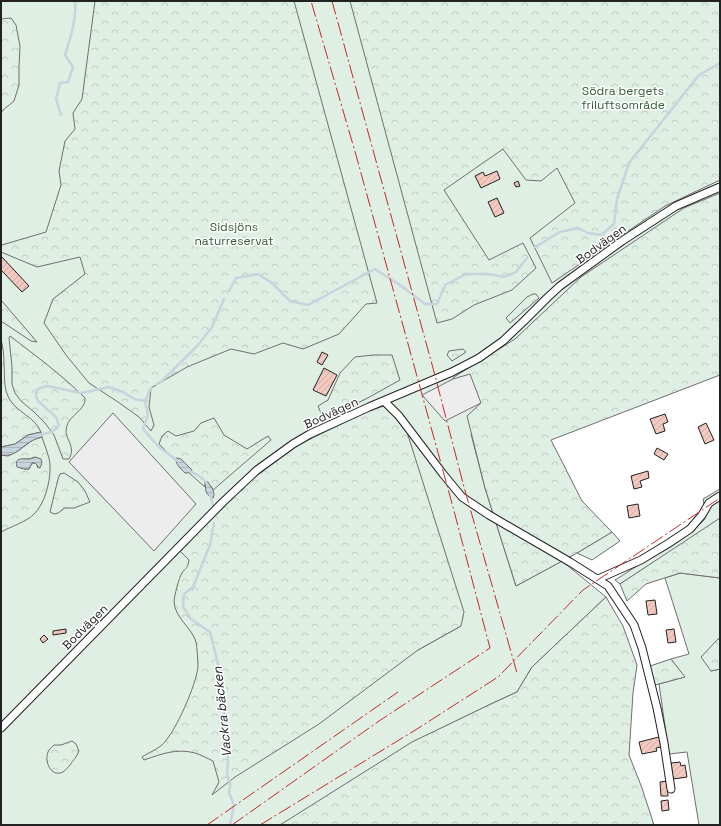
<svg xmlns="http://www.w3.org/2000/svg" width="721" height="826" font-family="'Space Grotesk',sans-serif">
  <defs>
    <pattern id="forest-crowns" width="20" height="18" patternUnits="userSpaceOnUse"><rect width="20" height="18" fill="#e0efe3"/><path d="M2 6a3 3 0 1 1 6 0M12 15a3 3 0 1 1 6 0" fill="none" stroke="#c0cdc2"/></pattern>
    <pattern id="water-rules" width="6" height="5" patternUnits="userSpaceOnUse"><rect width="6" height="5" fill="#c7d3dd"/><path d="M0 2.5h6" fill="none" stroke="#abb5bd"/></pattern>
    <pattern id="building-hatch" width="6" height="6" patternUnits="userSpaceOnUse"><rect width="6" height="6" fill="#f3c9c0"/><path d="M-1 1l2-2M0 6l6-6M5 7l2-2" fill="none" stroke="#d0aca5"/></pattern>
  </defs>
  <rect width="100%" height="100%" fill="#fff"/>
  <path fill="#e0efe3" stroke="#6f6f6f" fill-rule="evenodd" d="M1,1H720V332L471,434L485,488L516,586L562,561L606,597L532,667L517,692L493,703L413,742L319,801L324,825H1ZM461,626L418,650L260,708Z
    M720,489V519L620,584L615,580L637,566L669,548L692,532L704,520L709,510L704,505L703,499Z
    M612,532L620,541L592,560L577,553Z
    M680,573L720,578V639H718L711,671L720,669V825H699L687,752L669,754L659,684L684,677L671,659L689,654L665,578Z"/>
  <path fill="url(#forest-crowns)" stroke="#6f6f6f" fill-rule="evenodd" d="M95,1H294L377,303L366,304L339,334L303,349L283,343L254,354L231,349L187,367L151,388L149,407L154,425L151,431L139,417L118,402L89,383L66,355L44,323L53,299L85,274L80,257L37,267L1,252V245H2L46,232L61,185L59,171L65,141L75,129L73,113L82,99Z
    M350,1H720V180L665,206L552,283L530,238L575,203L557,168L541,181L526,180L503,149L444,190L489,260L523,243L536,268L512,290L474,305L452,319L437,323Z
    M11,18L16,25L20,46L19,67V85L14,101L3,110L1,113V19Z
    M720,193V375L551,440L582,501L612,532L577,553L516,586L485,488L467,416L481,403L453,379L454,377L515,339L581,277L684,208Z
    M533,294H536L539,298L510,323L506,318L527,297Z
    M1,300L37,342L31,341L1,321Z
    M10,336C36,356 62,375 85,398C85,400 85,402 84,404C80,413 66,418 66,431C66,440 76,447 69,459H63L54,435L45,423L34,412L21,401L15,393L12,384V367L9,338Z
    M1,339C3,347 4,355 4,364C5,376 3,389 10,400C18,413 35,417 41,432L28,435L15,444L1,447Z
    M463,349L466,352L452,361L447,355L449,351Z
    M373,355H392L400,380L364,400L323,418L318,406L328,400L340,373L355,357Z
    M384,406L395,417L407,432L464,612L461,626L418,650L319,724L235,777L212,795L219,782L213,761C207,758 201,755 195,753C177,748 161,754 144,760L142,757C148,753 158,749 163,744C176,731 196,685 198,667C198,661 197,648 196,642C192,628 175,618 174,602C174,597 179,577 182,573C187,566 187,570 189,560L180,551L247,483L296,446L368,411Z
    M214,418L224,435L247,449L268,436L271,440L213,490L211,486L205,482V487L189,473L191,472L192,470L186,464L176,458L175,460L159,444L162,436L168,431L176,436L194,431L201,423Z
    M42,437C45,447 51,459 50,470C50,483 44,505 34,514C28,521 10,527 1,532V455L8,456L18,451L34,439ZM35,457L38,468L37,465L35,463H32L29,469H24L23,459H29Z
    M64,473L78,482L85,491L90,502L74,508H65L58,513L54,514L50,512L58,479L60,474Z
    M720,518V578L680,573L646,584L627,601L620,584Z
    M606,597L623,626L637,665L633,693L629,755L642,788L654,825H280L412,742L493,703L517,692L532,667Z
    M718,639H720V669L711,671L701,657Z
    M671,659L685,677L655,685L650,666Z
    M72,741L76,744L79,751C77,757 73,760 70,765C68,767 66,770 63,772C51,778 44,761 48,752C49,749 52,747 54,745H61Z"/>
  <path fill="#ededed" stroke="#6f6f6f" d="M470,374L481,403L445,421L422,395L453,379Z
    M113,413L196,504L154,551L69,462Z"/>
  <path fill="url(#water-rules)" stroke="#6f6f6f" d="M41,432L42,437C36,439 32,440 27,444C18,450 14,457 1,455V447L15,444L28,435Z
    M35,457L41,459L42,463L40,468H39L37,465L35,463H32L29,469H24L17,467C14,457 22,459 28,459C31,459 33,458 35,457Z
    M176,458L181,459L192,470C190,473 188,473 185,473C181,469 175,464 176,458Z
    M205,482H208C211,487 216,492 213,498L210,497L206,492Z"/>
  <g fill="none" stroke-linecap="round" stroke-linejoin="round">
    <path stroke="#c7d3dd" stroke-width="2.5" d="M61,115L56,99L60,83L68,82L73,67L65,55C70,40 77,17 75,1
      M535,247L560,232L578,228L588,233L601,235L614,224L617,199L629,163L699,75L720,63
      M229,291L236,278L258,274L272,283L290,301L308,305L375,269L400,285L425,304H437L445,285L466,274H488L504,277L516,272L527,258
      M157,384L162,381L198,345L212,327L224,299
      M145,401L151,388
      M39,435C48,433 54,433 59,425L56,417L38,401L36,396V391L40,388L47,386L82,393L109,387L123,392L134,399L145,401L148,415L143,429L159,447L178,461
      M189,471C196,474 203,477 207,484
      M210,495L213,506
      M214,523L210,545L193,587L184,594L183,607L191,619L210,632L221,676L228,760L227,774L230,783V787L229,793L233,802V810L230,825"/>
  </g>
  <path fill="url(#building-hatch)" stroke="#222" d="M497,171L500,179L481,188L475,176L483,172L485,176Z
    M518,181L520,186L516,187L514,183Z
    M497,198L504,213L495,217L488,202Z
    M1,256L29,286L22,292L1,270Z
    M322,352L328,355L322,365L317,362Z
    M324,368L337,375L326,396L313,390Z
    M665,414L668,422L663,424L665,431L656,434L650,419Z
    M706,423L714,440L705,444L698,427Z
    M657,448L668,454L664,460L654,454Z
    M648,471L649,478L640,481L642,487L634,489L631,476Z
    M638,504L640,516L629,518L627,506Z
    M655,600L657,614L648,615L646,601Z
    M66,629V633L53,635V631Z
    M674,629L676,642L668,643L666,630Z
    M44,635L48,639L43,643L40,639Z
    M659,737L661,747L656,748L657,751L642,754L639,742Z
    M680,762L681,766L685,765L687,777L673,779L671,763Z
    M667,781L668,796H661L660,782Z
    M668,800L669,810L662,811L661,801Z"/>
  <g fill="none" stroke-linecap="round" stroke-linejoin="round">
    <defs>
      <path id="street" d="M384,401L399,416L443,474L462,497L489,515L570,562L608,586L634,625L642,648L657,708L664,743L671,789
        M598,579L641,560L669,543L690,529L702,515L709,503L720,496
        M1,728L223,502L257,470L293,444L310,434L369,407L452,372L479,358L503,341L524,321L547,298L560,286L622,241L676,206L720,187"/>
    </defs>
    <use href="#street" stroke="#222" stroke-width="9"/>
    <use href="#street" stroke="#fff" stroke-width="7"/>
    <path stroke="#c62828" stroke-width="1" stroke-dasharray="14 3 2 3" stroke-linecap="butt" d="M332,1L433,368L464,487L517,673
      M207,825L398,692
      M232,825L379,721L490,648L453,507L356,155L311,1
      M260,825L417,729L498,677L583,590L720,498"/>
  </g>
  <g text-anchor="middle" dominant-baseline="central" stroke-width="3" stroke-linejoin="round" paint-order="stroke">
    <g font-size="12" fill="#2f5e38" stroke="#fff">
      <text x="623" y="91">Södra bergets<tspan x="623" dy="14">friluftsområde</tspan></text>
      <text x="234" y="227">Sidsjöns<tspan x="234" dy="14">naturreservat</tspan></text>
    </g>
    <g font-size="12" fill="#222" stroke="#fff">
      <text transform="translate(601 244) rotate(-36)">Bodvägen</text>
      <text transform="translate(331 413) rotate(-25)">Bodvägen</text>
      <text transform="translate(85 627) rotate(-45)">Bodvägen</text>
    </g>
    <g font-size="13" font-style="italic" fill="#222" stroke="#fff">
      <text transform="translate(222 712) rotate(-96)">Vackra bäcken</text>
    </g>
  </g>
  <rect width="721" height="826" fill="none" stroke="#222222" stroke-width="4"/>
</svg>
